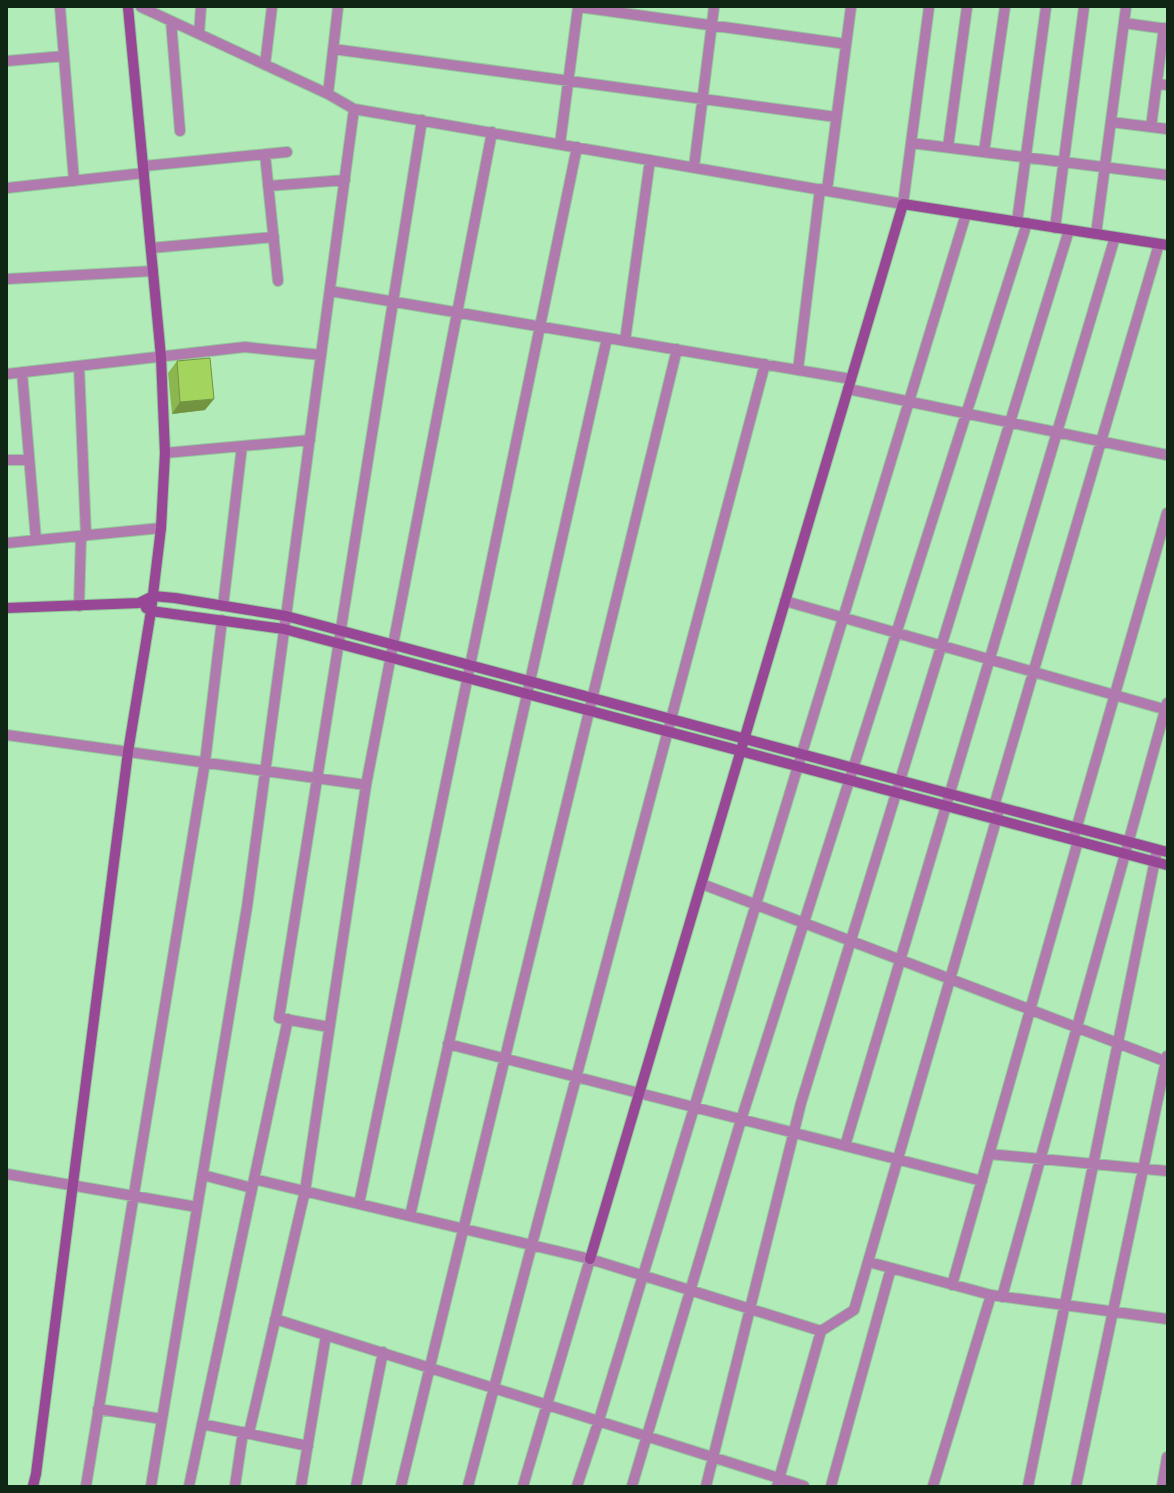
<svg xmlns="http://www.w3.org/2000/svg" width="1174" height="1493" font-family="Arial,sans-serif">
  <rect width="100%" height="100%" fill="#b0ebb8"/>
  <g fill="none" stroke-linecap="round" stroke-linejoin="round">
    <defs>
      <path id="street" d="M60,7L74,181
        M141,7L328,94L354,109L903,204L929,7
        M579,7L846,44
        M171,21L180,131
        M1124,23L1167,29
        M199,34L201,7
        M333,49L836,117
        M7,61L64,56
        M265,65L272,7
        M1157,84L1167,85
        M328,94L338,7
        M1111,122L1167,129
        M1151,127L1164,28
        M911,143L1167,175
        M560,144L578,7
        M948,147L967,7
        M984,152L1005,7
        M265,154L278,281
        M144,166L287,152
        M694,167L714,7
        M268,186L345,180
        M7,188L144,173
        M827,190L851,7
        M1017,222L1046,7
        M1055,228L1084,7
        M1096,234L1126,7
        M151,248L274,237
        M7,279L153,271
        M330,291L851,379
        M625,341L650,160
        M79,366L86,536
        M798,370L820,189
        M22,372L36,540
        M7,374L245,347L321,355
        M848,389L1167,455
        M165,453L310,440
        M7,460H29
        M7,543L161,528
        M785,601L1167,710
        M79,606L81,536
        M223,606L242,446
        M7,735L366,785
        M994,806L1159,244
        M1073,840L1167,513
        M702,884L1167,1062
        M329,1027L279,1018L422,120
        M448,1044L982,1181
        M845,1146L1115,237
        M989,1154L1167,1171
        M7,1174L197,1207
        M203,1175L252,1188
        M254,1179L590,1259L821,1331
        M359,1204L577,147
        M410,1216L607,338
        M869,1262L991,1295L1167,1319
        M952,1285L1078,841
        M1002,1297L1167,703
        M275,1319L804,1486
        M98,1409L162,1419
        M202,1424L308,1446
        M249,1433L305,1191L366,785L492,132
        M86,1486L205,762L222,620
        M151,1486L247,907L354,109
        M189,1486L288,1019
        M235,1486L243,1432
        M301,1486L326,1335
        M356,1486L383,1352
        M401,1486L677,349
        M468,1486L765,364
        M523,1486L590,1259
        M577,1486L599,1420L966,214
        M632,1486L741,1120L1027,223
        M706,1486L801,1103L1069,230
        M777,1486L821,1331L854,1310L1000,807
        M831,1486L891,1268
        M933,1486L991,1295
        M1028,1486L1157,850
        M1076,1486L1167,1056
        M1162,1486L1167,1457"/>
      <path id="secondary" d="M7,608L139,603L153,596L175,598L286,616L1167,852
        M146,608L151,611L284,629L1167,865
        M590,1259L903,204L1167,245
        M33,1486L36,1474L128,752L151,611L161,528L165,453L161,357L128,7"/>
    </defs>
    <use href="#street" stroke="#93c89a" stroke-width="12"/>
    <use href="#secondary" stroke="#93c89a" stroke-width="12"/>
    <use href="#street" stroke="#b07aae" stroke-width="10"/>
    <use href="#secondary" stroke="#984796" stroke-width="10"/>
  </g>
  <path fill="#8cb650" d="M177,361L205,410L172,414L168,373Z"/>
  <path fill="#729441" d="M214,399L205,410L172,414L180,402Z"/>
  <path fill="#a3d45d" stroke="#729441" d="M210,358L214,399L180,402L177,361Z"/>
  <rect width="1174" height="1493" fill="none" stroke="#0e2613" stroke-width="16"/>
</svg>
